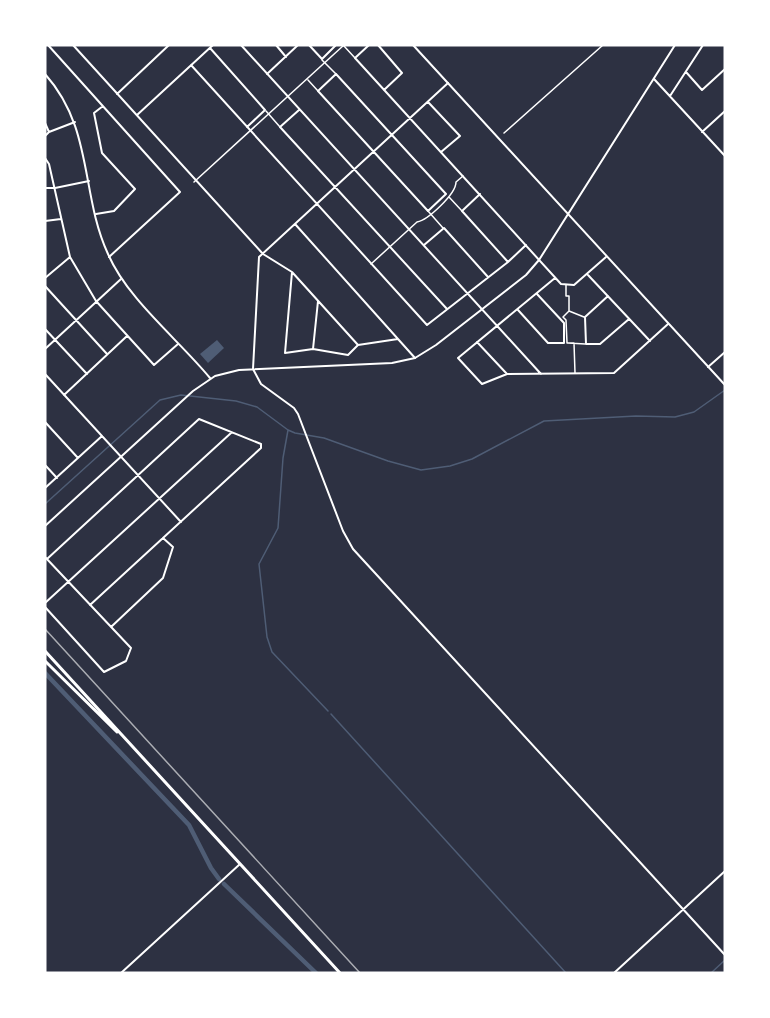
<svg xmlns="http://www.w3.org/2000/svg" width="770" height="1018" font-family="Raleway,sans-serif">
  <rect width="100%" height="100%" fill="#2d3142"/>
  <path fill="#4f5d75" d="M217,340L224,348L208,363L200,354Z"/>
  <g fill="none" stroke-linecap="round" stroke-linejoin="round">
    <path stroke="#4f5d75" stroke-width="1.5" d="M288,430L283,458L278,528L259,564L267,637L272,652L328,711
      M45,504L160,400L181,395L236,401L257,407L288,430L295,433L324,438L388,461L421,470L450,466L472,459L544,421L636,416L675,417L694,412L725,390
      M331,714L566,973
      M711,973L725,960"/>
    <path stroke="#4f5d75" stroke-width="4.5" d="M45,673L189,825L211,868L219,879
      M224,884L316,973"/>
    <path stroke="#fff" stroke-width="1.5" d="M344,46L355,58
      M322,60L336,74
      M308,80L318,91
      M266,111L280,127
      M504,133L603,45
      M194,182L344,45
      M449,197L462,211
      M428,211L443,228
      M371,264L417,222C428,220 456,194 456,182L463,176
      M566,285V296H569V311L563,317L566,320L567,343
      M569,311L584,317
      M567,343H574L575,373
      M568,343L585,344"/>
    <path stroke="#fff" stroke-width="2" d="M48,45L180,192L109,257
      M73,45L263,254L292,272L358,345
      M241,45L541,374
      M276,45L286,57
      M309,45L322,59L336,45
      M369,45L355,58L561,284L574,285L606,257
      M378,45L402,73L384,90
      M210,48L265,110L247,127
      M191,65L427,325L508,262L526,245
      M686,72L702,90L725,69
      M267,74L298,45
      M336,74L446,194L428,211L318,91Z
      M654,79L725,156
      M448,83L259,257L253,369L261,384L294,408L298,414L343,531L353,549L725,955
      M117,94L169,45
      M670,96L703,45
      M428,102L460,136L441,152
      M299,110L280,127L447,309
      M137,115L213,45
      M45,123L49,132
      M702,132L725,111
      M45,136L49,132L75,122
      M45,158L49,164L70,257L96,301L154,365L178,344
      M45,188H55L89,181
      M480,194L462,211L508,262
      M96,214L114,211L135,189L102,153L94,113L103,106
      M45,221L61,219
      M295,224L415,358
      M424,245L444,228L488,277
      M292,272L285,353L313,349L348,355L358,345L398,339
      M588,275L650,341
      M45,278L70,257
      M555,278L458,358L482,384L507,374L614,373L668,324
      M45,286L107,354
      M608,296L585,317L586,344H600L629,319
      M518,310L548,343H564V323L537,294
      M45,329L87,374
      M477,342L507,374
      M45,349L121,279
      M313,349L318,301
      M708,367L725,352
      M45,374L181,522
      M64,395L127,336
      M45,422L78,458
      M45,465L57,478
      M45,488L102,436
      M45,557L131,648L126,661L104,672L45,607
      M47,559L199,419L261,444V448L90,605
      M45,603L231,433
      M111,627L163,578L173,547L163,538
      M121,973L240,864
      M614,973L725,871"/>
    <path stroke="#fff" stroke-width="2" d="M413,45L725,385
      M45,74C94,129 80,193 108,254C128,300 178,339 210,378
      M45,526L193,391L215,376L239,370L392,363L415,358L436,345L526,275L539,260L675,45"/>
    <path stroke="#fff" stroke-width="3" d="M45,651L340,973
      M45,661L117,732"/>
    <path stroke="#abadb3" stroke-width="1.5" d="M45,629L360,973"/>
  </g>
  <rect width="770" height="1018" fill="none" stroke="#ffffff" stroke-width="93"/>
</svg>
